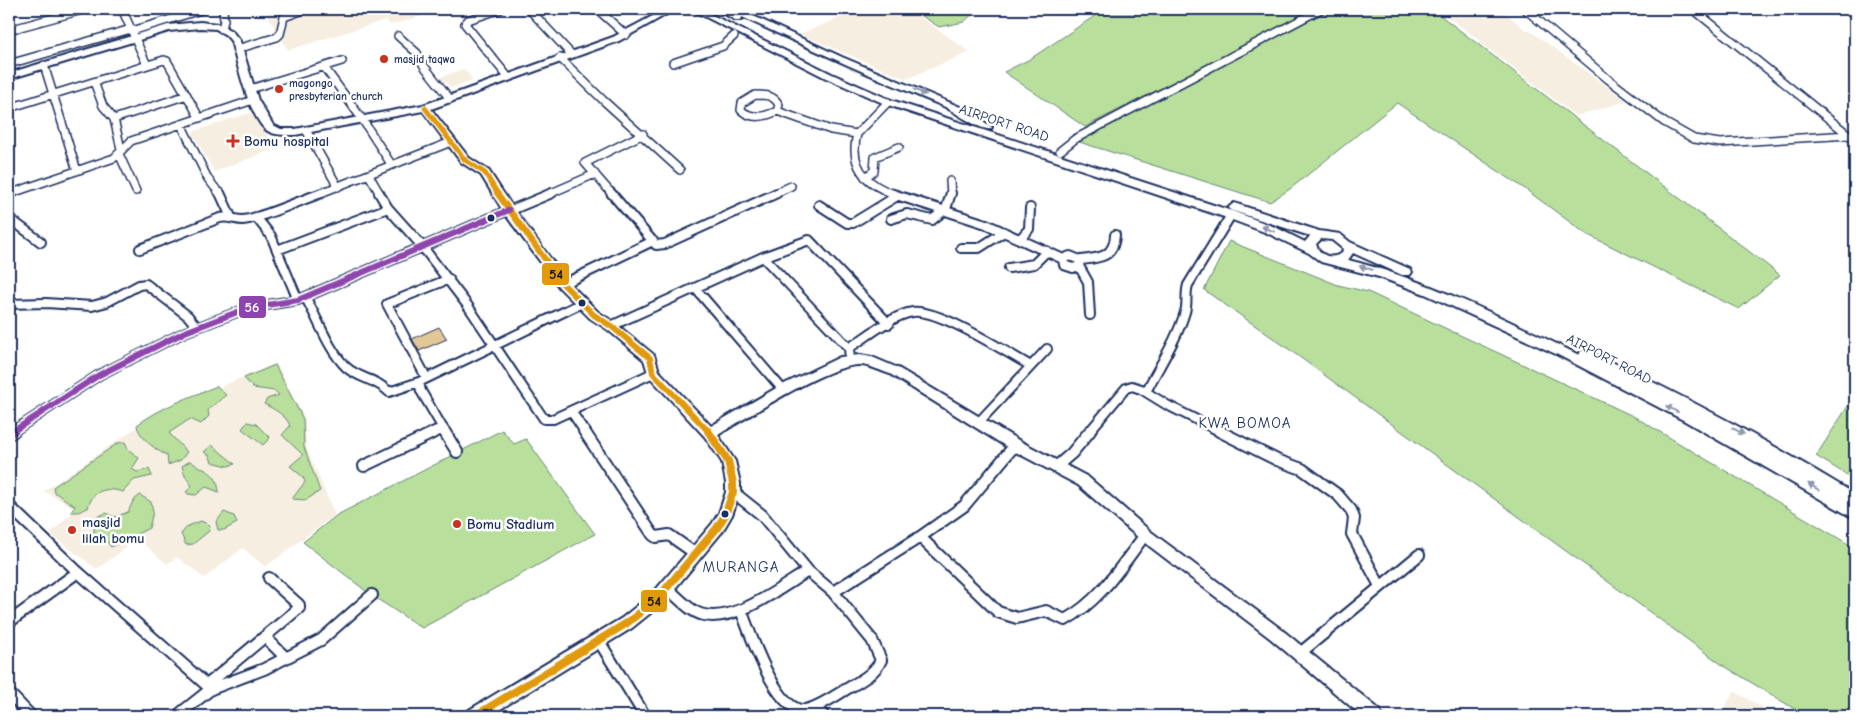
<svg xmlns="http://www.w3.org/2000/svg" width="1864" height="725" font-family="'Comic Neue',sans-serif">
  <rect width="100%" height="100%" fill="#fff"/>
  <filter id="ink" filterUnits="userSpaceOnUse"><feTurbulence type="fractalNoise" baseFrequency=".02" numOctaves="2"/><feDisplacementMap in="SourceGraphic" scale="10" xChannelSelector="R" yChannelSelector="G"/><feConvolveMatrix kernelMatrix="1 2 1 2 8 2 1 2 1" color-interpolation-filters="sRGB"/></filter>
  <g filter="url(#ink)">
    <path fill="#f6eee0" d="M281,9H416L422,16L391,25L386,20L288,50L266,13Z
      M861,9H909L970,52L906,79L800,34Z
      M1436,9H1500L1526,30H1529L1627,101L1576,116L1478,41L1480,40Z
      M464,69L473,80L451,88L446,82L437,81L436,79Z
      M256,111L274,149L214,172L192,132Z
      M276,363L305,419L306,447L335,515L265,567L243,548L204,578L177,557L167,564L138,539L97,569L50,534L76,509L44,491L155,415Z
      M1734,691L1777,716H1720Z"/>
    <path fill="#b8df9b" stroke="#6a877c" d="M911,9H978L964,22L939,27Z
      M1120,9H1316L1085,127L1004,72L1030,59L1096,15Z
      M1326,9H1432L1780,275L1739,309L1586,234L1525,189L1397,103L1290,189L1270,202L1076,141Z
      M1229,241L1338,285L1368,292L1635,417L1855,548V716H1806L1721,664L1283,345L1204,290Z
      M275,365L303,419L304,447L320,491L306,500L292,499L305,482L303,477L290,466L303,455L282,435L290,426C287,416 274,409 264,404L267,399L279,395L275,391L253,388L244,378Z
      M217,386L226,395L208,410L209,416L201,424L190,419L169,433L187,452L181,460L168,465L167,455C157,452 138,436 137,425C161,407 190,397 217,386Z
      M1855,395V480L1816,456Z
      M247,422L256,424L270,438L263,445L242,429Z
      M502,430L514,444L526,439L595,534L422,628L371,595L303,542L337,515Z
      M125,442L128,449L139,458L132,469L137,472L149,469L152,476L134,480L123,492C106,487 93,489 88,508L78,512H71L75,506L54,492L53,487L118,443Z
      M212,445L235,464L228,466L212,462L209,455L204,452Z
      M190,461C205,472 217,470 219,492L206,487L196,495L188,494L186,492L192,486L185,476L182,466Z
      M140,495L151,502L153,512L149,528L111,547L106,540L94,533V518L106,513L115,517L128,512L133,501Z
      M224,512L234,516L237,523L224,530H218L216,522Z
      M201,521L210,525L209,531L193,544L186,545L181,534L188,526Z"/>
    <path fill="#e2c897" stroke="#1b2f5e" d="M439,327L447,339L419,351L412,339Z"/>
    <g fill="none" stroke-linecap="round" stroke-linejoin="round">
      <defs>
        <path id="street-far2" d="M122,9L147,65
          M501,9L468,20L465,24L508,77
          M529,9L571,54
          M597,9L626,35
          M1525,9L1608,79L1664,122L1694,139L1720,143L1849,135
          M1693,9L1855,140
          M222,29L224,20L223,9
          M9,30L86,9
          M132,31L204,9
          M398,36L417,53L424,66L450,99
          M237,49L277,37L280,34L284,17L306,9
          M560,58L604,101L680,170
          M673,63L723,46L734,36
          M9,64L131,29
          M44,65L77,171
          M324,67L362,119L391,164
          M94,82L103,106L114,119L121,149
          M250,89L342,61
          M755,95C766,95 774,95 779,105L777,111C765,117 752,120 741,110L742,103Z
          M9,108L164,60L167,61L199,117
          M777,111L831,130L857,134L888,102
          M114,119L187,95
          M181,124L208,179L220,194
          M306,130L338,187
          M857,134C849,165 865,184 894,194
          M1060,151L1075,139L1321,9
          M119,154L136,191
          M369,175L380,194
          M865,177L874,171L875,157L899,147
          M950,181L951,194
          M9,194L114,158L131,141L253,100
          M318,194L451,142
          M549,194L595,174
          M612,194L585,163L643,134
          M774,194L791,186"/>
        <path id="street-far1" d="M220,193L231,217
          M379,193L388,208L422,246L468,306L544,419H553L653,373
          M611,193L656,245L665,244L777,193
          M890,193L986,224L1063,259
          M9,194L13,193
          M819,205L847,223H853L897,196
          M509,211L552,193
          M256,217L271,236L298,300
          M9,218L41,242
          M891,219L907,214L932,220L946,209L951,193
          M1020,239L1029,229L1030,208
          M961,248H979L1004,232
          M140,249L220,218C229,216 234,220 243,220C260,219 303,199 322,193
          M277,250L388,208
          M1070,256L1080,260L1079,266L1073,268L1064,265L1063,259Z
          M763,257L849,348L850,361
          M1080,260C1099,258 1114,258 1115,235
          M1079,266L1088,282L1090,315
          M1009,268L1034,264L1047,251
          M563,284L653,241
          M696,289L783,390
          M305,297C319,320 327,348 346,367C359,379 377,379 389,392L419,382
          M9,304L46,303L92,306L107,302L139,285L146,284L188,316L197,327
          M611,326L763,257L809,240L889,324
          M849,348C865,338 894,314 913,312C939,309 1006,352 1031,366
          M426,377L387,304L449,279
          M1141,389L1167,405L1221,432
          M571,411L585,432
          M978,423L1047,349
          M12,432L99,375L185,332L248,308L298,300L509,210
          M435,432L443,428
          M445,432L421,391L419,382L582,303
          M1089,432L1126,388L1132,386L1144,390L1148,388C1161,363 1177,339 1185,312C1188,303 1185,294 1188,285L1231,215"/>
        <path id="street" d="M444,431L457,452
          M584,431L653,535L656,537L669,535L696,554
          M1219,431L1277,460L1302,469L1338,495L1351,510L1354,518L1352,534L1380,586
          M9,434L14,431
          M364,466L437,431
          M1057,466L1072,453L1090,431
          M733,492L762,515L808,571L833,592
          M9,506L78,572L211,689
          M920,537L998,612L1017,618L1046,611L1065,620C1100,601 1121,566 1145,535
          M667,588C678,597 690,612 704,615C737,622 781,587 808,571
          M741,610C750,632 776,713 805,710C813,709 832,698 840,693C854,684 874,676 881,660L872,640L833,592L920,537L964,506L1015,445
          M9,622L78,572
          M265,637L286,658
          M599,641L645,716
          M1299,654L1419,555
          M207,685L299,608V605L269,578
          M9,693L31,716
          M815,707L824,716
          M177,716L211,689L264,669L321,640L372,595"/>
        <path id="secondary" d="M666,9H676L619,41L431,109L469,158L489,171L513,208L567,281L598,312L615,323L654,355L659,371L711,426L778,387L840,357L860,355L872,357L898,368L1020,441L1088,477L1150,531L1281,629L1380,710L1382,716H1362L1271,639L1140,539L1078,485L1010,449L890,374C880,371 870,365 860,365C828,364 748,417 718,435L735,461L740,483V492L732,515L722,532L663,603L632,628L489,716H467L469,710L622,618L653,593L712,524L719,513L726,492V483L722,462L705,437L649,376L644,360L607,329L590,318L559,287L505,214L481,175L461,162L423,111L295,135C285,135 273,136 265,129C248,112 238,65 231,41L226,35L216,29L200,28L169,31L9,79V73L168,25L200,22L218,24L232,31L240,41L258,100L273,125L281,129H295L423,105L613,37Z
          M690,9H700L832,74L891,100L1235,212L1275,227L1305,242L1310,236L1230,210L1229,207L1234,203L1319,231L1340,234L1350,242L1410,269L1412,272L1410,275H1402L1353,253L1348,260C1429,280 1505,319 1579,355L1581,351H1589C1680,394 1769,441 1855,494V519L1685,421L1558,355L1425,294L1379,277L1321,262L1309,253L1267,233L1227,218L885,104L826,78ZM1321,239L1332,240L1343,249L1342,253C1332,260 1319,256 1316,244Z
          M716,9H738L842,57L958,106L992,127L991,129C980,131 954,111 943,106C875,78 809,48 742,17L741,20H735Z
          M1841,9H1855V15L1842,11Z"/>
      </defs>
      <use href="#street-far2" stroke="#1b2f5e" stroke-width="10"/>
      <use href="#street-far1" stroke="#1b2f5e" stroke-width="12"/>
      <use href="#street" stroke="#1b2f5e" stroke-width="14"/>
      <use href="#secondary" stroke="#1b2f5e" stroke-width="4"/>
      <use href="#street-far2" stroke="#fff" stroke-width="7"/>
      <use href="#street-far1" stroke="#fff" stroke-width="8"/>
      <use href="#street" stroke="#fff" stroke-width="10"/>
      <use href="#secondary" fill="#fff" fill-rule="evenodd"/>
      <defs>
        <path id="bus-1-far2" d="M425,108L465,160L485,173L498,194"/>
        <path id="bus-1-far1" d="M497,193L563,284L594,315L611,326L650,358L653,373L709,432"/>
        <path id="bus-1" d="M475,716L627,623L658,598L717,528L725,515L733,492V483L728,461L708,431"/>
        <path id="bus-2-far1" d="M12,432L99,375L185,332L248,308L298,300L509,210"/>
        <path id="bus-2" d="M9,434L14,431"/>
      </defs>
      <use href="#bus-1-far2" stroke="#fff" stroke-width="8"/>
      <use href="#bus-1-far1" stroke="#fff" stroke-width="10"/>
      <use href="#bus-1" stroke="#fff" stroke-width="11"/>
      <use href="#bus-2-far1" stroke="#fff" stroke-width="10"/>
      <use href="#bus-2" stroke="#fff" stroke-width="11"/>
      <use href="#bus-1-far2" stroke="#e19a09" stroke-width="5"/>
      <use href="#bus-1-far1" stroke="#e19a09" stroke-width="6"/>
      <use href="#bus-1" stroke="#e19a09" stroke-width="8"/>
      <use href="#bus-2-far1" stroke="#8e44ad" stroke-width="6"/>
      <use href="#bus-2" stroke="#8e44ad" stroke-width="8"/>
    </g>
    <defs><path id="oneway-solid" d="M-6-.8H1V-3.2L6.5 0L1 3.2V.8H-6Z" transform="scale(1.25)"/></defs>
    <g fill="#8d97ae">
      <use href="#oneway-solid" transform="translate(920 92) rotate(22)"/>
      <use href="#oneway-solid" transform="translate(1268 229) rotate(-157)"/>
      <use href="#oneway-solid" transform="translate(1366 268) rotate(-164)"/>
      <use href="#oneway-solid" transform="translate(1672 409) rotate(-152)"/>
      <use href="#oneway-solid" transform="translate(1738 431) rotate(28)"/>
      <use href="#oneway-solid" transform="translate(1814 487) rotate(-148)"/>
    </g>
  </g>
  <g fill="#c8321e" stroke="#fff" stroke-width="2">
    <circle cx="384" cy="59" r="5"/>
    <circle cx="279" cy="89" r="5"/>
    <path d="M230.5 133.5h5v5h5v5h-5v5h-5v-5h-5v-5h5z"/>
    <circle cx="457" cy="524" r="5"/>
    <circle cx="72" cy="530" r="5"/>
  </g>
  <g fill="#1b2f5e" stroke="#fff" stroke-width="2">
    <circle cx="491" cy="218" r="4.5"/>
    <circle cx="582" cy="303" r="4.5"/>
    <circle cx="725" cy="514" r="4.5"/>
  </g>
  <g text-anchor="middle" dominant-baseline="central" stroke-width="5" stroke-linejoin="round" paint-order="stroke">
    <g font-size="11" font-weight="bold" fill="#1b2f5e" stroke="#fff" text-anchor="start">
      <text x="394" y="59">masjid taqwa</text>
      <text x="289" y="83">magongo<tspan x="289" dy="13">presbyterian church</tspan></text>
    </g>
    <g font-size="14" fill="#1b2f5e" stroke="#fff">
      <text transform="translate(1004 123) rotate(18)">AIRPORT ROAD</text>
      <text transform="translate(1609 359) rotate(27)">AIRPORT ROAD</text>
    </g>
    <g font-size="14" font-weight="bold" fill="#1b2f5e" stroke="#fff" text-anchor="start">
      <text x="244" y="141">Bomu hospital</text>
      <text x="82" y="522">masjid<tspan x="82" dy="16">lilah bomu</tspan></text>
      <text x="467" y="524">Bomu Stadium</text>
    </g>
    <g font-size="15" letter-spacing="1" fill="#1b2f5e" stroke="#fff">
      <text x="1245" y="423">KWA BOMOA</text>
      <text x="741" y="567">MURANGA</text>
    </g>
  </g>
  <g stroke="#fff" stroke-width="2">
    <rect x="541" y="262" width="29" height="24" rx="5" fill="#e19a09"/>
    <rect x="238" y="295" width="29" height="24" rx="5" fill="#8e44ad"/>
    <rect x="640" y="589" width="28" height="24" rx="5" fill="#e19a09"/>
  </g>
  <g font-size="14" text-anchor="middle" font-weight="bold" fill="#fff">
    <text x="252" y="312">56</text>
  </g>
  <g font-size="14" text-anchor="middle" font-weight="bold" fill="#111">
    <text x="556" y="279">54</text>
    <text x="654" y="606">54</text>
  </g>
  <rect width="1864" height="725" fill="none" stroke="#fff" stroke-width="30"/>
  <rect x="15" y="15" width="1834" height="695" fill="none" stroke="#1b2f5e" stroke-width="2" filter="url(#ink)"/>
</svg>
